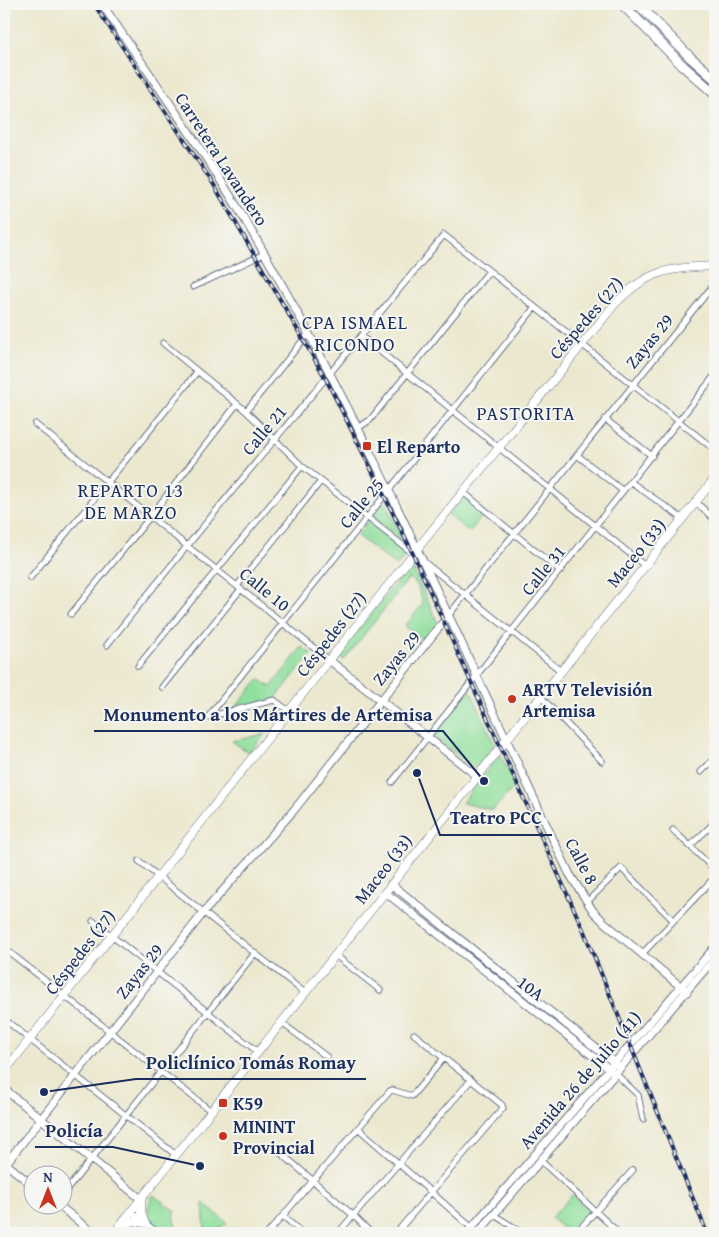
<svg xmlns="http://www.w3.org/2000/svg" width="719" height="1237" font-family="'Gentium Book Plus',serif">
  <rect width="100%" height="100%" fill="#f6f6f2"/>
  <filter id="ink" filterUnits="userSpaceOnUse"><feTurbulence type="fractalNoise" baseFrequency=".02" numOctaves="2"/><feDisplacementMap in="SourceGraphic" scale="10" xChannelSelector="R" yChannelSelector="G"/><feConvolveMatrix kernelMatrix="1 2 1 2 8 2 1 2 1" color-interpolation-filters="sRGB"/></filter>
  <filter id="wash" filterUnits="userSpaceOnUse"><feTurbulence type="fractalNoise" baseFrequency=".0096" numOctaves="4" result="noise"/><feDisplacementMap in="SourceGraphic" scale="20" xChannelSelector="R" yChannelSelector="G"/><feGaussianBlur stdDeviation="1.12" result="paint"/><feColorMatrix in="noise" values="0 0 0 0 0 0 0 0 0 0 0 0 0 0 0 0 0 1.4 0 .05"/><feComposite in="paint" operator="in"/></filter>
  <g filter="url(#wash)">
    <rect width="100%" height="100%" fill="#ece8cf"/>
    <path fill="#91df9d" stroke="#56877e" d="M463,497L484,514L470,532L448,515Z
      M384,501L406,545L372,516Z
      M368,521L407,552L397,566L357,536Z
      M411,564L438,623L424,641L405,626L423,604L417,584L409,578L344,660L338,656Z
      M302,647L311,654L275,699L234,709L259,679L271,687Z
      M470,689L495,745L475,769L433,736Z
      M265,734L249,753L232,741Z
      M500,754L516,785L493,810L462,803Z
      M153,1195L174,1210L176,1233C153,1233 141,1216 153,1195Z
      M572,1195L591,1212L571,1233H568L551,1218Z
      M203,1203L227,1223L214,1233H205Z"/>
  </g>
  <g filter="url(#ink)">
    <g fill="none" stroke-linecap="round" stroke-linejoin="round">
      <defs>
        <path id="street" d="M193,287L264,254
          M361,336L645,566
          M163,343L246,411L302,466L415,555
          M246,411L308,334
          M605,419L652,456
          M35,424L329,660
          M358,428L370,420L489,271
          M577,455L623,491
          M631,482L683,519
          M463,492L560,571
          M696,502L715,520
          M424,562L561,671
          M30,578L197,372
          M237,586L321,481
          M71,614L150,517L237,404
          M448,616L715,283
          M107,645C217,507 332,372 444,235L715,450
          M138,666L302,466
          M162,687L241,589
          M540,696L602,761
          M208,717L535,307
          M208,717L274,700L289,711
          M701,772L712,761L715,764
          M392,782L715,375
          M673,830L715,870
          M690,846L715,822
          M139,861L305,993
          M587,902L621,868L673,920
          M93,921L258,1052
          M4,948L211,1111
          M642,954L715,877
          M335,955L380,990
          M4,1019L176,1155
          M282,1023L327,1057
          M616,1074L638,1095L643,1119
          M358,1128L472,1228
          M275,1148L354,1216L371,1233
          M541,1161L619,1233
          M62,1196L255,953
          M131,1212L158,1233
          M494,1215L523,1233
          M283,1216L302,1233
          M268,1233L390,1091L392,1090L412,1096L444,1058
          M338,1233L471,1080
          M396,1233L503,1108L502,1105L414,1034
          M576,1233L633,1170"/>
        <path id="secondary" d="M102,4C149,74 199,143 242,215C367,426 464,652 569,873L593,911L605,923L687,992
          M329,660L477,776
          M391,884L617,1065
          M385,892L612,1071
          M4,1089L141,1199
          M4,1162L32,1185
          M4,1166L204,912L294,810L448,616
          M57,1204L93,1233
          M467,1233L715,947
          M478,1233L715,958"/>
        <path id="primary" d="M4,1072L413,554L614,305C647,270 668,268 715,266
          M121,1227L133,1221L145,1223L141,1213V1199
          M114,1233L715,478"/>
        <path id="highway" d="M622,4L682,65L715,94
          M638,4L691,58L715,79"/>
      </defs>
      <use href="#street" stroke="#647086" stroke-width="7"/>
      <use href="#secondary" stroke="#647086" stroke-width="9"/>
      <use href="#primary" stroke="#647086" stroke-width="9"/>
      <use href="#highway" stroke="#647086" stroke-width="11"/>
      <use href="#street" stroke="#fff" stroke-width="5"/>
      <use href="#secondary" stroke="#fff" stroke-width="7"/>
      <use href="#primary" stroke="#fff" stroke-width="8"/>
      <use href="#highway" stroke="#fff" stroke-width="9"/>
      <defs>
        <path id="rail" d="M94,4L214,185L326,379L373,473L413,554L583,929L707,1233"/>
      </defs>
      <use href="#rail" stroke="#1b2f5e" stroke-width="4"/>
      <use href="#rail" stroke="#f6f6f2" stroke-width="2" stroke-dasharray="5.5" stroke-linecap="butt"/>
    </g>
  </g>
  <g fill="#c8321e" stroke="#f6f6f2" stroke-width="2">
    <rect x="362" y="441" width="10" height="10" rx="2.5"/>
    <circle cx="512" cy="699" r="5"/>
    <rect x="218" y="1098" width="10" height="10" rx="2.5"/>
    <circle cx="223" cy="1136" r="5"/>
  </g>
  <g text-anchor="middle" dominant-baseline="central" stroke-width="4" stroke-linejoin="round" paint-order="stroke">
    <g font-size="18" fill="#1b2f5e" stroke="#f6f6f2">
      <text transform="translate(222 159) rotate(57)">Carretera Lavandero</text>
      <text transform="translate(586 318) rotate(-49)">Céspedes (27)</text>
      <text transform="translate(649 341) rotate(-51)">Zayas 29</text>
      <text transform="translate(264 430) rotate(-50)">Calle 21</text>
      <text transform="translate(361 503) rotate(-51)">Calle 25</text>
      <text transform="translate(636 553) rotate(-51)">Maceo (33)</text>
      <text transform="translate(543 570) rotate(-51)">Calle 31</text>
      <text transform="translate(265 589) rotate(39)">Calle 10</text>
      <text transform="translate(331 634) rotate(-52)">Céspedes (27)</text>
      <text transform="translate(396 658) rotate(-51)">Zayas 29</text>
      <text transform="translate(582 861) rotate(62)">Calle 8</text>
      <text transform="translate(383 869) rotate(-52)">Maceo (33)</text>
      <text transform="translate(80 952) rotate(-52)">Céspedes (27)</text>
      <text transform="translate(139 971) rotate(-52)">Zayas 29</text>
      <text transform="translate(531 988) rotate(38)">10A</text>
      <text transform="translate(580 1080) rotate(-49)">Avenida 26 de Julio (41)</text>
    </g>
    <g font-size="18" font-weight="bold" fill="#1b2f5e" stroke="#f6f6f2" text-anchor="start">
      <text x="377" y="446">El Reparto</text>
      <text x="522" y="689">ARTV Televisión<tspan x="522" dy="21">Artemisa</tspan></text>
      <text x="233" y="1103">K59</text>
      <text x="233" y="1126">MININT<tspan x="233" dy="21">Provincial</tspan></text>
    </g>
    <g font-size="19" letter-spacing="1" fill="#1b2f5e" stroke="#f6f6f2">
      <text x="355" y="322">CPA ISMAEL<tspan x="355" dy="22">RICONDO</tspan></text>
      <text x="526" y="413">PASTORITA</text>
      <text x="131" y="490">REPARTO 13<tspan x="131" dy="22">DE MARZO</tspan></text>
    </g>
  </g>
  <path fill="none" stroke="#1b2f5e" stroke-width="2" d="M484 781L443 731H94M417 773L440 835H552M44 1092L136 1079H366M200 1166L113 1147H35"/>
  <g fill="#1b2f5e" stroke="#f6f6f2" stroke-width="2">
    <circle cx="484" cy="781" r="5"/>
    <circle cx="417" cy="773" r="5"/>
    <circle cx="44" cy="1092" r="5"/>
    <circle cx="200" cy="1166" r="5"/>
  </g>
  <g font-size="19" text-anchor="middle" font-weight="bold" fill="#1b2f5e" stroke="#f6f6f2" stroke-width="4" stroke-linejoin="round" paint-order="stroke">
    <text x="268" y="721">Monumento a los Mártires de Artemisa</text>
    <text x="496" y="824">Teatro PCC</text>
    <text x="251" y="1069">Policlínico Tomás Romay</text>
    <text x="74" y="1137">Policía</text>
  </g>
  <rect width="719" height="1237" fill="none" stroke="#f6f6f2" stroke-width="20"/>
  <g transform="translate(48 1190)"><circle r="24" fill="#f6f6f2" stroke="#9ea6b7"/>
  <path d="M0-4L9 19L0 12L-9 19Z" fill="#c8321e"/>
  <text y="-8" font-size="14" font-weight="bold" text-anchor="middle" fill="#1b2f5e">N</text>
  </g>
</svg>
